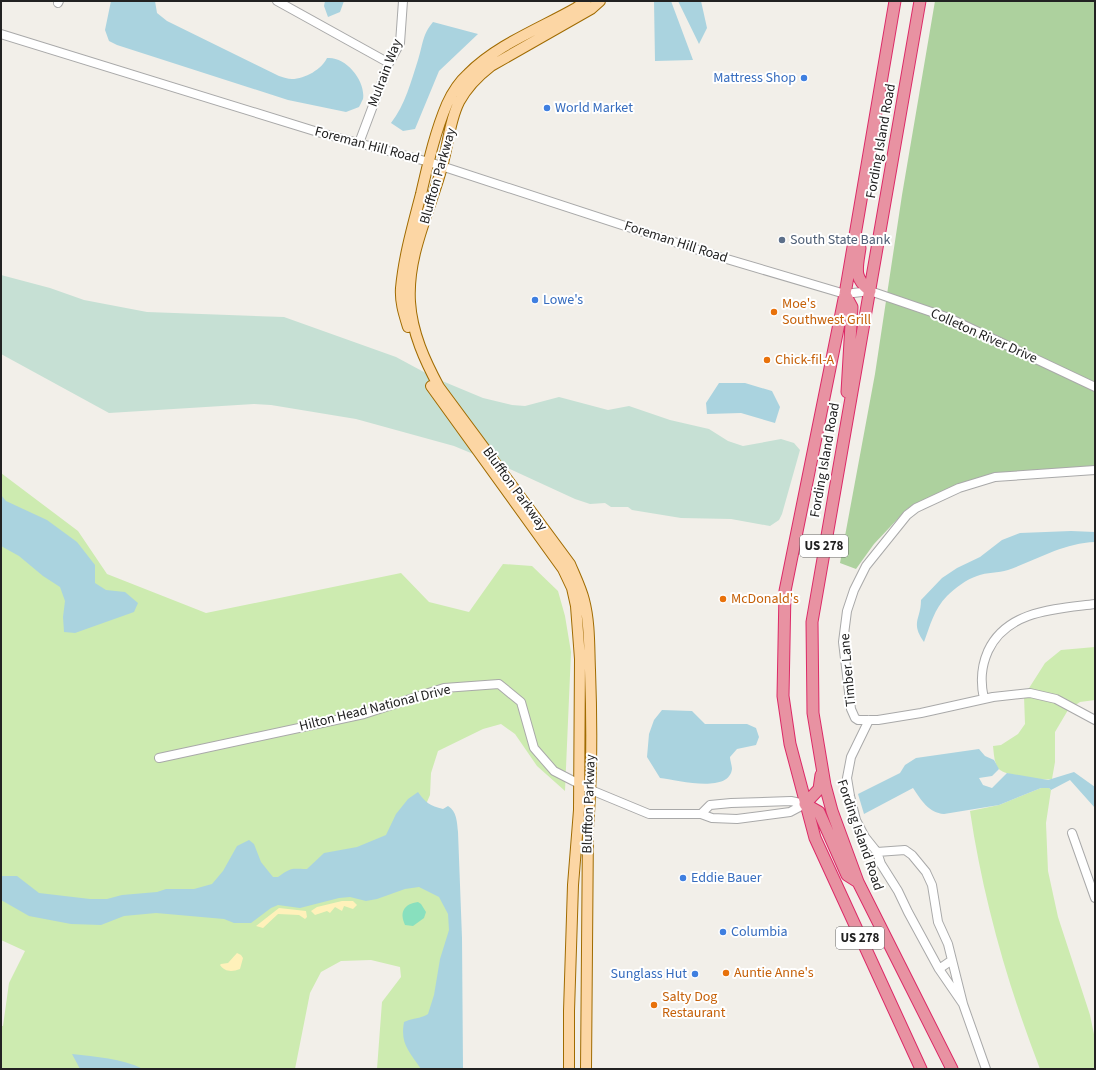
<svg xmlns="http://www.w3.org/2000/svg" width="1096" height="1070" font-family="'Source Sans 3',sans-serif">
  <rect width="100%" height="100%" fill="#f2efe9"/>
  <path fill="#cdebb0" d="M1,473L78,531L107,574L206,613L401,573L429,602L469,612L503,564L532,566L558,591L565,616L571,652L565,791L537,766L515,734L501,724L483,729L438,751L431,773L430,795L418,823L269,886L62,905L1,880Z
    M1095,647V700L1080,702L1068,710L1055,732V762L1052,779C1042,781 1008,776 1000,770C994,765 994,754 993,746L1001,745L1018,734L1025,724L1024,696L1045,663L1061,650Z
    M1041,788H1049L1051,790L1046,823L1048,871L1058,917L1090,1015L1095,1039V1069H1040C1008,986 983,899 970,811L999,805Z
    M1,883L63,910L337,886L449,887L454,1069H377L382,1002L401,977L400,967L371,960L341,961L321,972L310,993L295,1069H1V1026H3L9,983L25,951L1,940Z"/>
  <path fill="#add19e" d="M935,1H1095V468L958,486L907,509L874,544L856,569L840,563L875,374L902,195Z"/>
  <path fill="#c6e0d4" d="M1,275L50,288L84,300L147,312L284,317L396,357L435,378L483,398L512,405L525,406L559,397L608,410L629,406L670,420L709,429L728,441L743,446L781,439L794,443L800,450L782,514L779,520L770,526L731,519L681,518L632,510L628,507H611L605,503L590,504L575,499L512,470L454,446L356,419L271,405L254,404L109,413L1,354Z"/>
  <path fill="#fff1ba" d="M342,901H353L357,905L353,909L344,906L342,911L335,907L330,913L327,911L315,915L311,911L317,907Z
    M279,908L306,911L307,917L305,919L299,915L278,914L263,928L256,926Z
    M237,953L241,955L243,958L240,969C232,972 225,972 220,965L221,964L228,963Z"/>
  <path fill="#88e0be" d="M418,902L421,904L426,912L424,918L413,926L405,925C399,912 404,904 418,902Z"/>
  <path fill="#aad3df" d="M111,1H155L157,13L167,21L279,76C283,77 288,79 292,79C305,79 322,69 327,58C346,56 366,81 363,99C362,101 360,105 359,107L346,112L288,100L117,45L109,41L105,30Z
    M325,1H344L340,12L328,17L324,6Z
    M654,1H671L693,60L655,61Z
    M678,1H701L707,28L699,44Z
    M433,22L478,34L439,71L415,129L403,131L391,123C405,105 411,82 418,60C423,45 422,35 433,22Z
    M719,383H745L772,391L780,407L775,423L741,413L707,414L706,403Z
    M1,495L6,501L47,520L77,542L95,565V583L106,590L125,592L138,603L134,612L75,633L64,632L63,617L65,601L60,587L43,576L19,556L1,546Z
    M1071,531L1095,532V542C1063,543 1037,560 1008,570C998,573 987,572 977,576C967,579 955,588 947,596C934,609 930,626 924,642C910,622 921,620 921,600L942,578L957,568L980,557L1002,540L1020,533Z
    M662,710L692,711L705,724H747L756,728L759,737L756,745L737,749L730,757C730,760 732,766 732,769C729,794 677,780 660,778L647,757L649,734L654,720Z
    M979,749L985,756L994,760L999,769L992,776L979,778L983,785L992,788L1007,773L1048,780L1074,772L1095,787V808L1070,780L1051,790L1049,788H1041L999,805L944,814C929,813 921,800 913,788L864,814L858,794L900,773L905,765L916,758Z
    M418,792C425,802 430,806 443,809L448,806C457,811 457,823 458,832L462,938L463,1069H421C409,1051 400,1044 404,1022C412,1018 420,1019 428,1014L434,995L440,959L449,930L448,914L439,897L419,887L405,889L377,899L366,901L350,897L339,898L300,908L278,905L271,908L251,923H234L224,919L156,913L124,916L101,925L71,924L29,916L1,900V876H17L39,893L90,899H107L122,895L157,892L166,889H194L212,884L223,871L237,846L249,840L254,844L261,862L273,877H278C293,867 289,869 307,869L324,853L357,847L386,835L396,814L408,799Z
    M72,1054C96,1057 121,1058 143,1069H80Z"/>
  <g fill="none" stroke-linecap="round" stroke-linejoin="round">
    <defs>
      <path id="minor" d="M277,1L389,63
        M58,3L59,1
        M1,34L321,133L429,162L720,257L845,294L870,291L949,318L1095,387
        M359,143L389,63L400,43L403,1
        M1095,470L995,477L959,488L916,508L907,515L866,566L854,590L847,611L843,642L851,709L855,718L858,720H878L921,713L993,697L1030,693L1056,699L1095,720
        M984,699C980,681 981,667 988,651C1007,610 1056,609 1095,604
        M869,720L851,757L847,778L850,796L856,820L865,837L877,852L881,864L898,891L908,912L939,969L963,1004
        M159,758L364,714L444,688L499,684L521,702L534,748L554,771L591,790L649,814H701L712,818L737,819L790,812L805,804
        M701,814L710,805L731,803L791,801L805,804
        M1072,833L1095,898
        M877,852L905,850L912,855L926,872L932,885L938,922L948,944L963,1004L986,1069
        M939,969L952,960"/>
      <path id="major" d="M408,327C404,314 400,302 401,288C404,256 413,225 421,194C428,164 435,132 447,104C452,93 459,82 468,74C496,45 541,28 576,8L586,1
        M431,386L563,569L572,588L576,606L580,659L579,810L573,885L569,1011V1069
        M586,1069L588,828C592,776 592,723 590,670C589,647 590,623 584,600C581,588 575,576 570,564L439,387C425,361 412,333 410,302C407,255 430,211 442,167C448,146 449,122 459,102C467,87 478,76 491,66L591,9L600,1"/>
      <path id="highway" d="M895,1L845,294L785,591L783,696L790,744L815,838L921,1069
        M920,1L812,622L813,713L825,785L832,811L858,882L952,1069
        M860,248C857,269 853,277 870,291
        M845,294L852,307L847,392
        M805,804L819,812L847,875L858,882
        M805,804L819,789L821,775"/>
    </defs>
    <use href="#minor" stroke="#a9a9a9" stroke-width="10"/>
    <use href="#major" stroke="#a06b00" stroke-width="12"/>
    <use href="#highway" stroke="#dc2a67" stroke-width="13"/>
    <use href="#minor" stroke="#fff" stroke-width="8"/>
    <use href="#major" stroke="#fcd6a4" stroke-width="10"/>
    <use href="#highway" stroke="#e892a2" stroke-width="11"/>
  </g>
  <g fill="#3f7fe0" stroke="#fff" stroke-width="1.5">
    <circle cx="804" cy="78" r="4"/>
    <circle cx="547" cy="108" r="4"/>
    <circle cx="535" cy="300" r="4"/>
    <circle cx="683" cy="878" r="4"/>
    <circle cx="723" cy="932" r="4"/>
    <circle cx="695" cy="974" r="4"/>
  </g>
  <circle fill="#5c6f8a" stroke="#fff" stroke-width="1.5" cx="782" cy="240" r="4"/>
  <g fill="#e8710a" stroke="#fff" stroke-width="1.5">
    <circle cx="774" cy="312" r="4"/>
    <circle cx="767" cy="360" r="4"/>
    <circle cx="723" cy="599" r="4"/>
    <circle cx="726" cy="973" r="4"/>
    <circle cx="654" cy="1005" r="4"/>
  </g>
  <g text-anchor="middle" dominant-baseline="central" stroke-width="4" stroke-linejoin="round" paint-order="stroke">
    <g fill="#fff" stroke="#646464" stroke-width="1">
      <rect x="800" y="535" width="48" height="22" rx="3"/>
      <rect x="836" y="927" width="48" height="22" rx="3"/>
    </g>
    <g font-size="13" font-weight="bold" fill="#222">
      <text x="824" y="546">US 278</text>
      <text x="860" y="938">US 278</text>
    </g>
    <g font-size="14" fill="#222" stroke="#fff">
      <text transform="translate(385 73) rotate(-69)">Mulrain Way</text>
      <text transform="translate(881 141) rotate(-80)">Fording Island Road</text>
      <text transform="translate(367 145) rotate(15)">Foreman Hill Road</text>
      <text transform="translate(438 176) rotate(-74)">Bluffton Parkway</text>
      <text transform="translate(676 242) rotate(18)">Foreman Hill Road</text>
      <text transform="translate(984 336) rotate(24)">Colleton River Drive</text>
      <text transform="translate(825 460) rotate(-80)">Fording Island Road</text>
      <text transform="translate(515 489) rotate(54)">Bluffton Parkway</text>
      <text transform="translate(848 670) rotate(-95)">Timber Lane</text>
      <text transform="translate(375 708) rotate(-14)">Hilton Head National Drive</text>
      <text transform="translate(589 804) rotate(-88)">Bluffton Parkway</text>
      <text transform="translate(860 835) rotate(71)">Fording Island Road</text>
    </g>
    <g font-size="14" fill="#366cbe" stroke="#fff" text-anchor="start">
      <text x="796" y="78" text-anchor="end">Mattress Shop</text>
      <text x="555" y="108">World Market</text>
      <text x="543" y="300">Lowe's</text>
      <text x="691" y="878">Eddie Bauer</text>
      <text x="731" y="932">Columbia</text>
      <text x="687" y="974" text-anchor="end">Sunglass Hut</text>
    </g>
    <g font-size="14" fill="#4e5e75" stroke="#fff" text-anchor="start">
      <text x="790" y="240">South State Bank</text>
    </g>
    <g font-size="14" fill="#c56008" stroke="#fff" text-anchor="start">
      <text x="782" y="304">Moe's<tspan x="782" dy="16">Southwest Grill</tspan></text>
      <text x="775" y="360">Chick-fil-A</text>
      <text x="731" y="599">McDonald's</text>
      <text x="734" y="973">Auntie Anne's</text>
      <text x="662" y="997">Salty Dog<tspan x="662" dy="16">Restaurant</tspan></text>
    </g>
  </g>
  <rect width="1096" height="1070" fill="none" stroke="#222222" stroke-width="4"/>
</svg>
